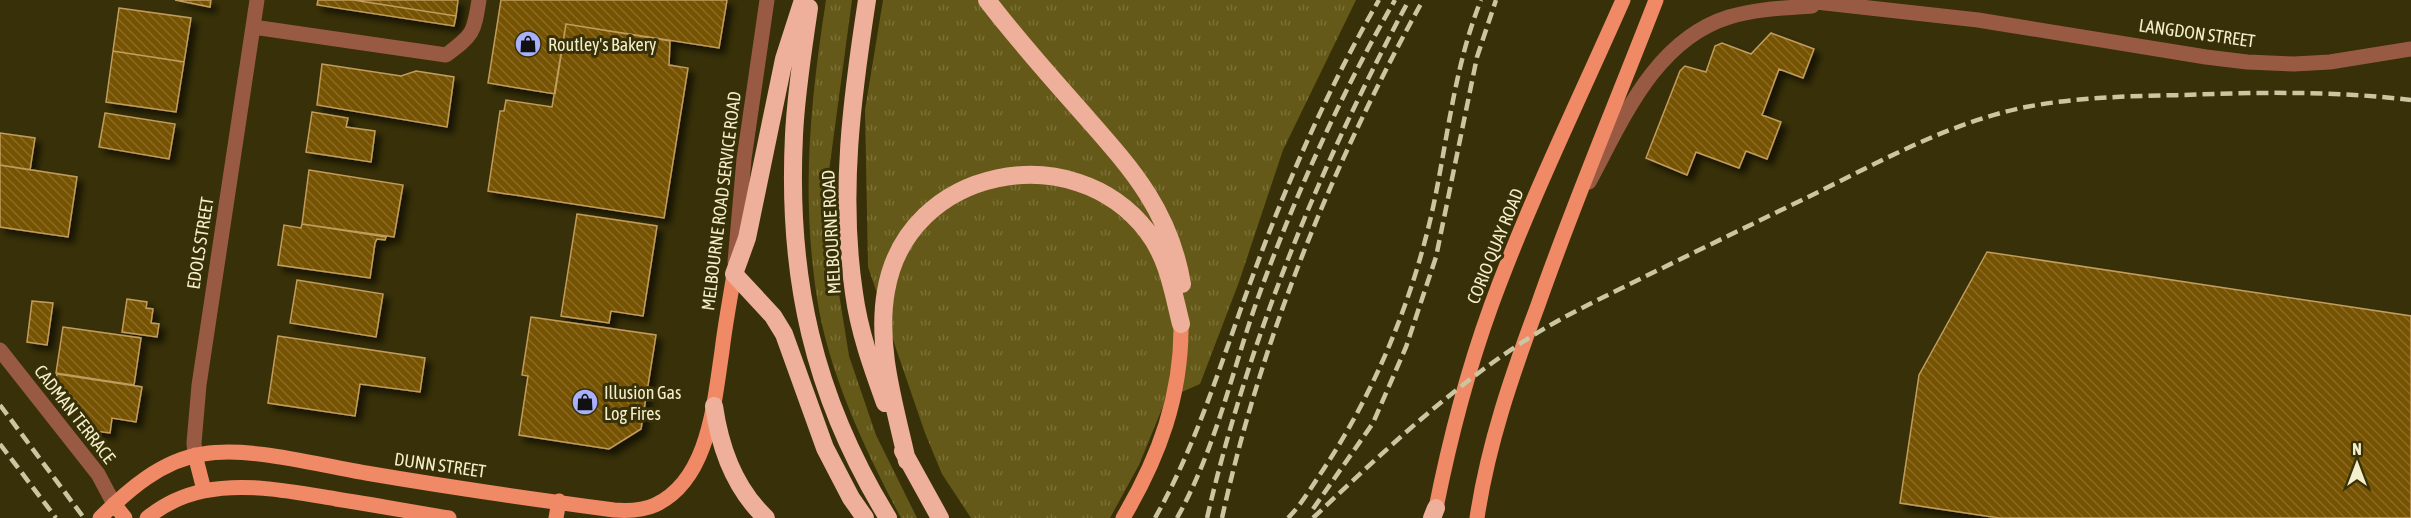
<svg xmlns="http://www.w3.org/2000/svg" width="2411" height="518" font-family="'Asap Condensed',sans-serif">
  <defs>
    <pattern id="grass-tufts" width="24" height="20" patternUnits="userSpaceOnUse" patternTransform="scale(1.5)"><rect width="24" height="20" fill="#645918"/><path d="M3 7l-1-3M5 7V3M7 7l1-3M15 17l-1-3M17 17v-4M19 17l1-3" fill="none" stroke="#7b7138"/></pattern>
    <pattern id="building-back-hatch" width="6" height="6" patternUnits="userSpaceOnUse" patternTransform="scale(1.5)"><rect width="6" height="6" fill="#755204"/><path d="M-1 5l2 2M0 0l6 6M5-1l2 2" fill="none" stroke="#896b27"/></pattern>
    <filter id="shadow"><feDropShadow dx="5.5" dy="5.5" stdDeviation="3" flood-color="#0009"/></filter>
  </defs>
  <rect width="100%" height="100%" fill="#373008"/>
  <path fill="url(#grass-tufts)" d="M826,0H852L829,171L834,262L849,356L876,435L917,518H901C866,452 828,372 817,298C801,195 810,103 826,0Z
    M883,0H1356L1283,150L1239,282L1200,384L1166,399L1139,465L1110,518H971L942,474L925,433L868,267L865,110Z"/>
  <path fill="url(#building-back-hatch)" stroke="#c29c5b" stroke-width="1.5" filter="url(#shadow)" d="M175,0H211L210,7Z
    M318,0H353L456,16L454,26L317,5Z
    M353,0H458L456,16Z
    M501,0H727L719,48L566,24L555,94L488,83Z
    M119,8L191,18L184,62L113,51Z
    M566,24L670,41L669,65L688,68L664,218L488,191L500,111H504L506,100L552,107Z
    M1771,33L1814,49L1803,78L1779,69L1762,115L1781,122L1767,159L1746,151L1739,168L1696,152L1687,175L1646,158L1680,71L1685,66L1706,72L1715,46L1722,43L1751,54Z
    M113,51L184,62L176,112L106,102Z
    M322,64L401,76L416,71L454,77L447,127L317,105Z
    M312,112L348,118L346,127L375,131L371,162L306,152Z
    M105,113L175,124L169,159L99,147Z
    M0,133L35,138L30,170L0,165Z
    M0,165L77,177L68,237L0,227Z
    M309,170L403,185L394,237L302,224Z
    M577,214L657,226L643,316L611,311L609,323L561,316Z
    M302,224L386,237L385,240L377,239L375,243L370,278L278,265L284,225L301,228Z
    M1987,252L2411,316V518H1999L1900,503L1919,375Z
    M297,280L383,294L376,337L290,323Z
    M127,299L147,302L146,308L153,309L151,323L159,324L157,337L122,332Z
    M32,301L53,303L47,345L27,342Z
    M531,317L656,335L641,429L609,449L519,435L528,376L522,375Z
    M63,327L141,338L134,385L56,373Z
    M278,336L425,358L420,392L360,384L355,416L268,403Z
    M57,374L142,387L136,422L112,418L110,433L95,431L81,414L83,413L56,379Z"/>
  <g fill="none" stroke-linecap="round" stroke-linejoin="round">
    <path stroke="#995a44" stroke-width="15" d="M1798,0L1978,20L2206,57L2247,62L2294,64L2330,62L2411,49
      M253,27L446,55C473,35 474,33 479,0
      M1589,182C1623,119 1655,40 1729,17C1755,9 1784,8 1812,6
      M735,262L744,159L767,0
      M0,350L98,474L114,504
      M195,455L194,443L199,385L257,0"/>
    <path stroke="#f08965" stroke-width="15" d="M195,455L204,490
      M114,504L125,518
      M100,518C128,490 162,460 203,454C251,446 317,465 366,473C448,487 531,499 614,510C628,511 642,511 655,505C709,480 714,403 722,351C725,325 730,300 734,274
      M147,518C163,505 184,495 204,491C247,482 294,492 336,499C374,505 412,512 449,518
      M556,518L559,501
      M1123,518C1159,457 1182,395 1181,324
      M1434,518C1448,446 1466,375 1491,306C1529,202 1578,102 1623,0
      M1477,518C1488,444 1512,375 1538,305C1574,202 1617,101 1656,0"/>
    <path stroke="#eeb09a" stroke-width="18" d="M803,0L784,59L747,238L734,274L773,316L784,334L825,448L851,498L865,518
      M867,0C852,97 839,194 854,293C859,331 872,367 885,403
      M987,0C1016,38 1047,73 1079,109C1128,165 1169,207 1182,284
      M809,8C803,50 796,92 794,135C787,277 813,396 888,518
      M714,406C720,448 734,488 766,518
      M903,451L940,518
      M907,461C895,406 876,347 886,291C907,167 1073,135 1147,231C1168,258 1173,292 1181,324
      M1432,518L1436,508"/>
    <path stroke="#cbc6a1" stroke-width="4.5" stroke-dasharray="12 6" stroke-linecap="butt" d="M0,405L84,518
      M0,444L56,518
      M1313,509L1373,423L1406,347L1436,257L1477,57L1496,0
      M1155,518C1198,442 1222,359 1252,278C1287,182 1328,88 1379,0
      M1177,518C1218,445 1234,361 1263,284C1299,187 1343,90 1395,0
      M1207,518C1249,337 1321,163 1409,0
      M1222,518C1262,336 1333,163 1423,0
      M1288,518C1302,504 1312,486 1323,470C1376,390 1414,297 1434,203C1448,135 1455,65 1481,0
      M1313,518C1381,454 1450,388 1529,338C1565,315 1604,297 1642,278C1695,252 1748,226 1802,200C1872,166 1943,125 2021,108C2075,97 2130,96 2185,95C2261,92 2336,91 2411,100"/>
  </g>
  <defs>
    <symbol id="shop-disc" viewBox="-11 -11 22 22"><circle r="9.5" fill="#a9b0fc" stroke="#373008"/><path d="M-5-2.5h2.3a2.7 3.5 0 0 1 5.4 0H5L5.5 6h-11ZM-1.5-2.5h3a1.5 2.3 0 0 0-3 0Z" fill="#111"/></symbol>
  </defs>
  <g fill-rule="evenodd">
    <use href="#shop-disc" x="513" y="29" width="30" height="30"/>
    <use href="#shop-disc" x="570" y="387" width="30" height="30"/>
  </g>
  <g text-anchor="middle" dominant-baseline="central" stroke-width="6" stroke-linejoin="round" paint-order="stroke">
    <g font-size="18" fill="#f4efcb" stroke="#373008">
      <text transform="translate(2197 33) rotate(8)">LANGDON STREET</text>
      <text transform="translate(721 201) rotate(-83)">MELBOURNE ROAD SERVICE ROAD</text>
      <text transform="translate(831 232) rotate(-93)">MELBOURNE ROAD</text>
      <text transform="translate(200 243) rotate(-81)">EDOLS STREET</text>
      <text transform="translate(1495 246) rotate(-68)">CORIO QUAY ROAD</text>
      <text transform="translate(75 414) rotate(52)">CADMAN TERRACE</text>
      <text transform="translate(440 465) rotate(8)">DUNN STREET</text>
    </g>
    <g font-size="18" fill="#f4efcb" stroke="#373008" text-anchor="start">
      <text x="548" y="44">Routley's Bakery</text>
      <text x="604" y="392">Illusion Gas<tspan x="604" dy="21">Log Fires</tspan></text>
    </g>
  </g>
  <g transform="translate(2357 464)" stroke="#373008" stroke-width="4.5" paint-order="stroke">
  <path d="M0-4.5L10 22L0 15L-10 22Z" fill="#f4efcb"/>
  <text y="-9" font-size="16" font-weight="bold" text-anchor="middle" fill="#f4efcb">N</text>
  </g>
</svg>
